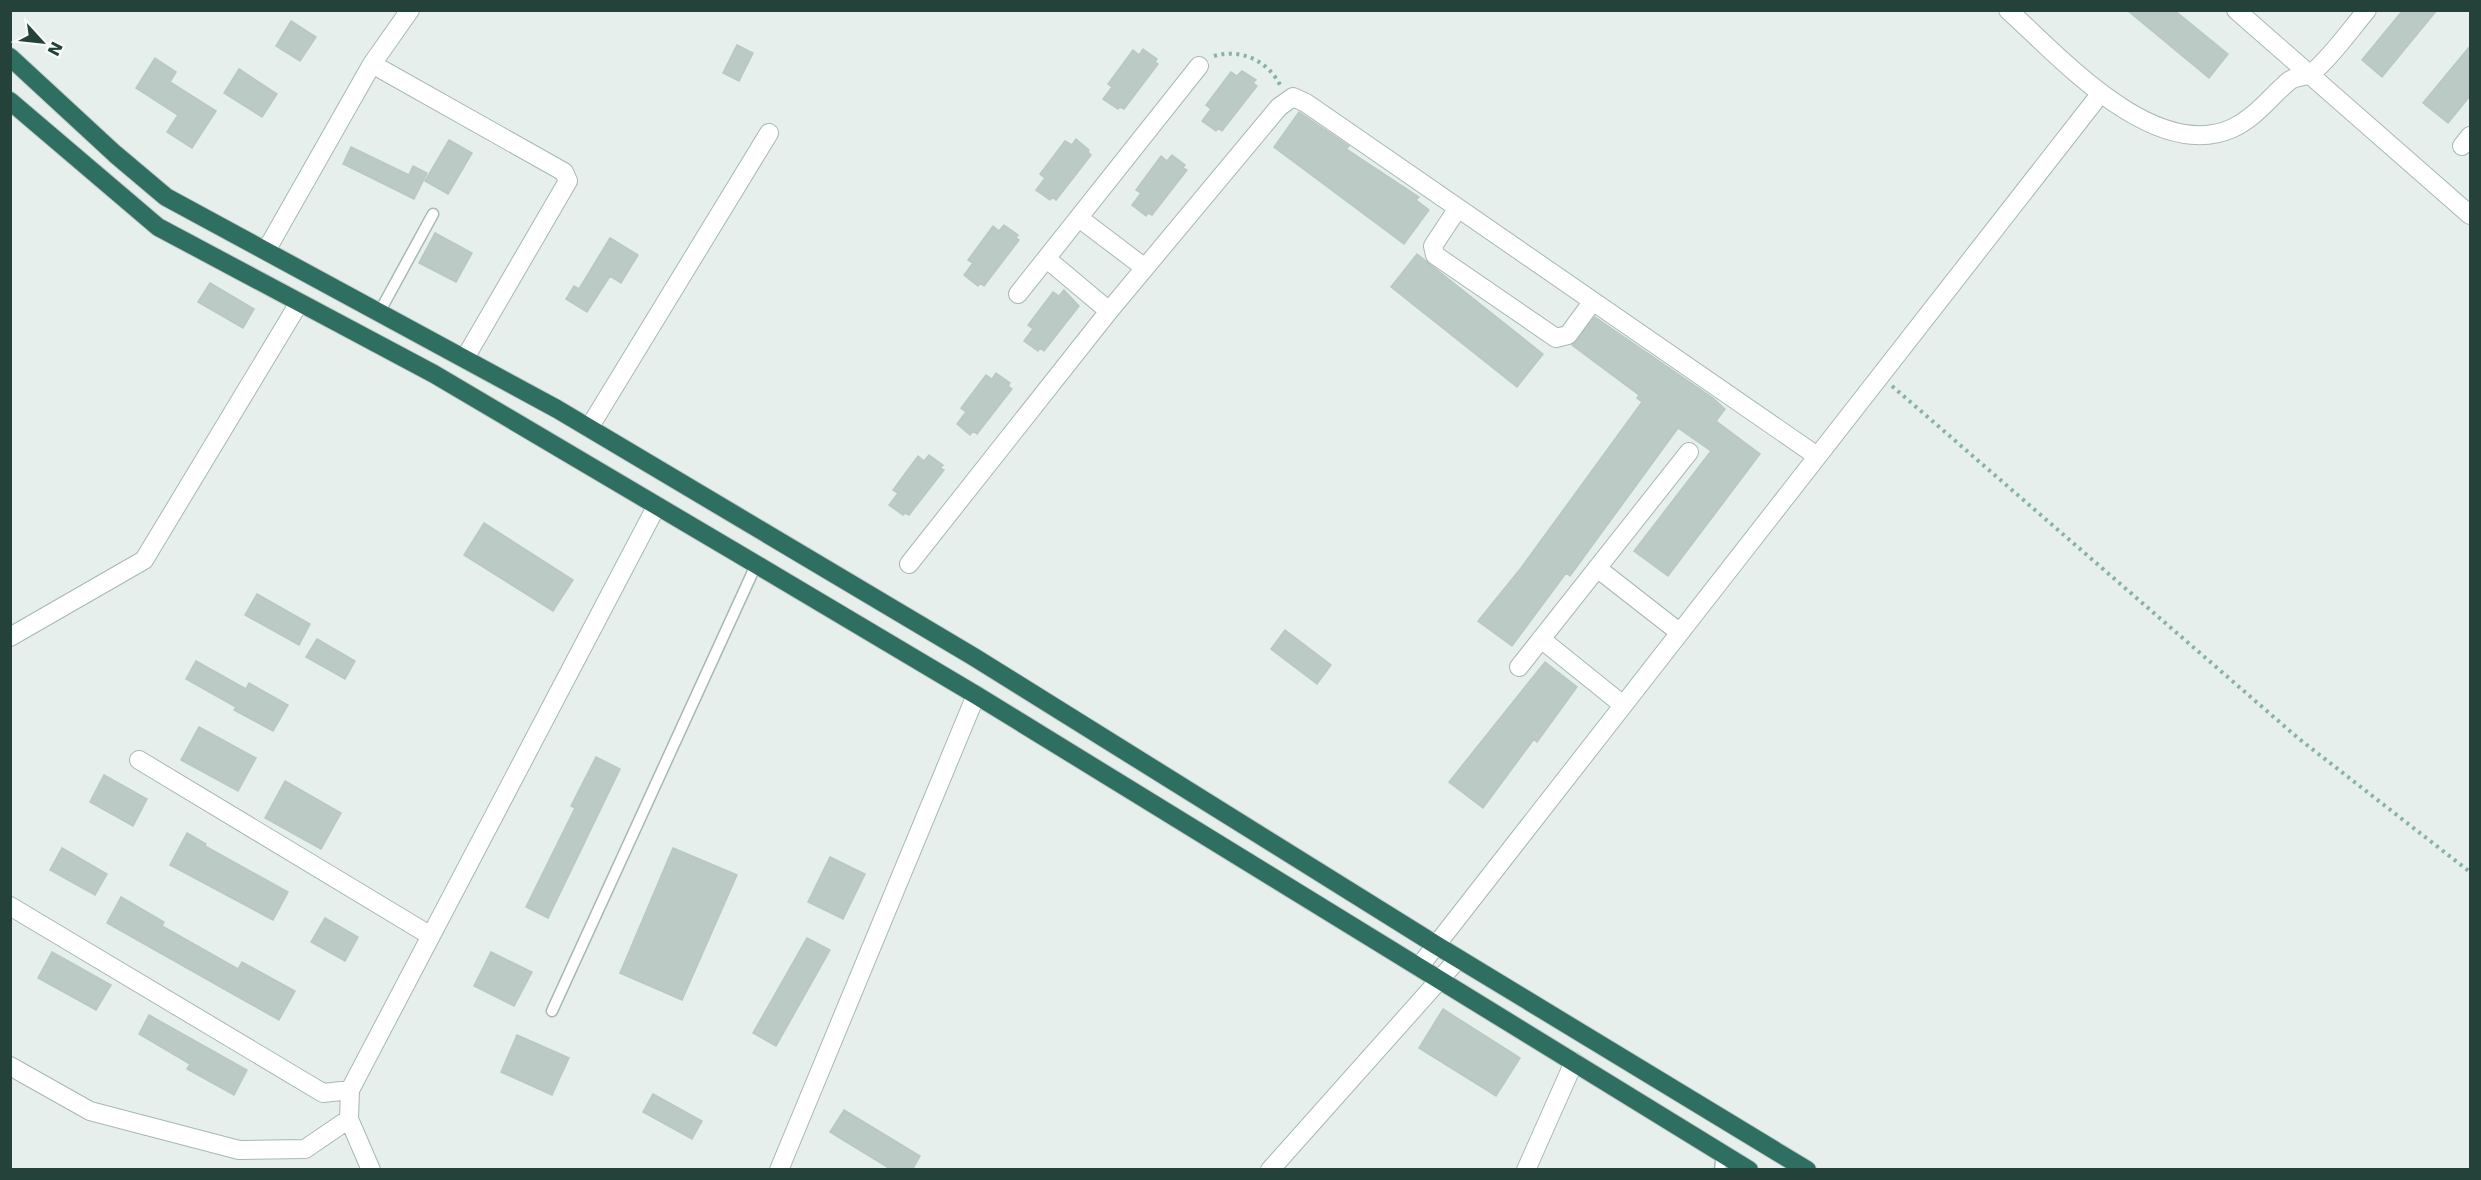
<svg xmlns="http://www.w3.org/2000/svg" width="2481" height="1180" font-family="'DejaVu Sans',sans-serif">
  <rect width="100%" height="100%" fill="#e6efeb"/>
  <path fill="#bbcac4" stroke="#b8c9c2" stroke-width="1.5" d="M2127,10H2174L2228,54L2209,78Z
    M2403,10H2437L2382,77L2362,60Z
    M291,21L316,37L300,61L276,46Z
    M737,45L753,53L739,81L723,73Z
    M2470,46V96L2448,123L2423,103Z
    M1143,49L1157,59L1155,62L1158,64L1124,109L1120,107L1118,109L1103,99L1112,87L1108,84L1133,50L1139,55Z
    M155,58L176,72L170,82L216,111L192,148L167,132L178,115L136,88Z
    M239,69L277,94L262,117L224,93Z
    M1242,71L1256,80L1253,83L1257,86L1222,131L1218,128L1216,131L1202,121L1211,109L1206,105L1231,72L1237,76Z
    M1299,112L1349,146L1346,149L1419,197L1416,200L1429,210L1404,244L1274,147Z
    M1076,139L1089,150L1088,152L1091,155L1056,200L1053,197L1050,200L1036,190L1045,178L1040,174L1065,141L1072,145Z
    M449,140L472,153L448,194L425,181Z
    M351,147L409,175L413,166L427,173L414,199L343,164Z
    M1172,155L1185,165L1183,168L1187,170L1152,215L1148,213L1146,216L1132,205L1141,193L1136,190L1161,156L1167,161Z
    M1004,225L1018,235L1016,238L1019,240L984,286L980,283L978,286L964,275L973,263L968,260L993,226L999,231Z
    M435,233L472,253L456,282L419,263Z
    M610,238L638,255L621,283L610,276L587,312L566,299L574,286L579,289Z
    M1417,254L1543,354L1517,387L1391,287Z
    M210,283L254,309L243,328L198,302Z
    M1064,290L1079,306L1044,351L1040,348L1038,351L1024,341L1033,329L1028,325L1053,292L1059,296Z
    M1595,317L1713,398L1725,409L1716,421L1760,454L1668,576L1634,551L1711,451L1678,428L1570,576L1566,573L1512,646L1478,621L1521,568L1642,402L1637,398L1639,395L1572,345Z
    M996,373L1010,383L1008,386L1012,389L977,434L973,431L970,435L957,424L966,412L961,408L986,375L992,379Z
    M929,455L943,465L940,468L944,470L909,515L905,513L903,515L889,505L898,493L893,490L918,456L924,461Z
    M484,523L573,580L553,611L464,555Z
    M257,594L310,624L299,645L245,615Z
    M1285,630L1331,665L1317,684L1271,649Z
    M317,639L355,661L345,679L306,657Z
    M196,661L246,689L249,683L288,705L273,731L234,710L236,707L186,679Z
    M1545,662L1577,687L1537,742L1534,739L1483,808L1449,782Z
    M199,727L256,758L238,791L181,760Z
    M596,757L620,769L548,918L526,907L575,808L571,806Z
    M104,775L147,799L133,826L90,802Z
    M285,781L341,813L321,849L265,818Z
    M187,833L206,844L205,846L288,892L273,920L170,865Z
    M62,848L107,874L95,895L50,870Z
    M673,848L737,875L682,1000L620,973Z
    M830,857L865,874L843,919L808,902Z
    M121,897L164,922L162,926L238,969L242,962L295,991L279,1020L107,923Z
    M325,918L358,937L345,961L311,942Z
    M807,938L830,950L776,1046L753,1033Z
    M52,952L111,985L96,1010L38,978Z
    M491,952L532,972L514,1006L474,986Z
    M1443,1009L1520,1058L1496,1096L1419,1048Z
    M149,1015L247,1070L234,1095L187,1069L190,1064L139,1034Z
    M517,1035L569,1058L552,1095L501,1072Z
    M653,1094L702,1121L692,1139L643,1112Z
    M844,1110L920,1156L912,1170H892L830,1132Z"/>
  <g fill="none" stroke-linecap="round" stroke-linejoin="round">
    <defs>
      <path id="lane" d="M380,311L433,214
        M552,1011L756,565
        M1720,1170L1722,1153"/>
      <path id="street" d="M2008,10C2060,57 2155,164 2233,128C2256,117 2270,97 2289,81C2296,75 2307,78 2313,72C2333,55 2350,30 2367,10
        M2236,10L2470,215
        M372,64L564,172L568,181L465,358
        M2462,146L2470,136
        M1458,208L1433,246L1435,255L1556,338L1568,335L1593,301
        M1079,218L1145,268
        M267,249L372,64L410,10
        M1047,259L1109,311
        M1018,294L1199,66
        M589,428L769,133
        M909,564L1109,311L1279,107L1293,97L1306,103L1817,456
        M1597,568L1679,632
        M10,637L144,560L299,303
        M1541,639L1623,705
        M1519,667L1689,452
        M139,760L431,936
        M10,906L323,1093L350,1090
        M1419,967L2101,93
        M10,1066L90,1111L239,1150L305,1149L349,1119
        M371,1170L349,1119L350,1090L656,507
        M779,1170L976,695
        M1270,1170L1458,959
        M1526,1170L1574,1062"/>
      <path id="highway" d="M10,57L115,154L166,197L557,409L974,657L1436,945L1807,1170
        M10,101L158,227L434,374L764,569L976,695L1749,1170"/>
    </defs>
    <use href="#lane" stroke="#a8b8b2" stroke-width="13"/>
    <use href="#street" stroke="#a8b8b2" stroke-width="20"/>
    <use href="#highway" stroke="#c2cac8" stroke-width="20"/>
    <path stroke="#86b3a5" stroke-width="4" stroke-dasharray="3 4.5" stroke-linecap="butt" d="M1214,56C1241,48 1268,61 1280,85
      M1892,386L2298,738L2470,872"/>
    <use href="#lane" stroke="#fff" stroke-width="10"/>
    <use href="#street" stroke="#fff" stroke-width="18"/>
    <use href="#highway" stroke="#2f6f62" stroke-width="18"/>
  </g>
  <rect width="2481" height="1180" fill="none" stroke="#24423a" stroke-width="24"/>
  <g transform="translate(42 42) rotate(117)" stroke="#f7fbf9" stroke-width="4.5" paint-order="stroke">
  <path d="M0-4.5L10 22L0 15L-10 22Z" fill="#24423a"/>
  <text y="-9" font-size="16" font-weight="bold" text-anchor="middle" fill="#24423a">N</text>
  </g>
</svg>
